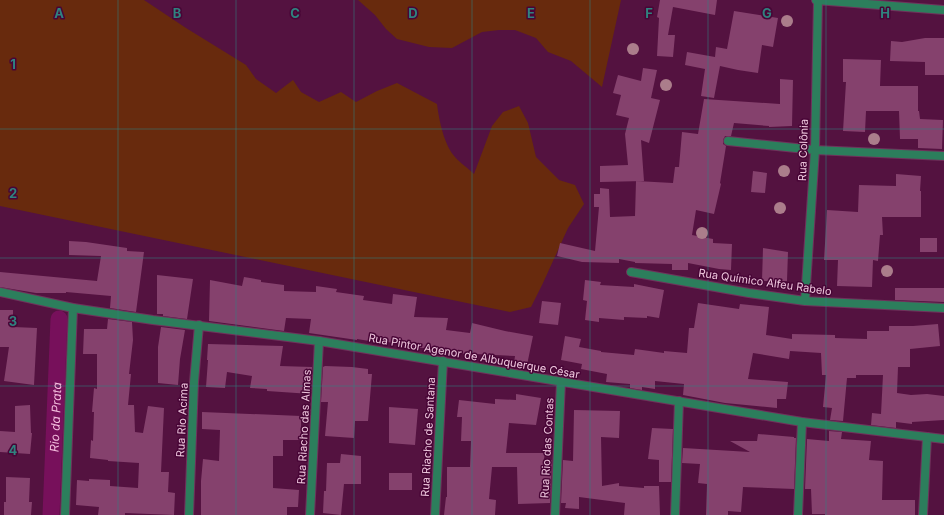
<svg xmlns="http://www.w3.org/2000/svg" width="944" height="515" font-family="Inter,sans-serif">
  <rect width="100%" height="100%" fill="#541240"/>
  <path fill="#682a0d" d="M0,0H144L186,28L246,65L256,79L276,93L293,80L301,92L319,102L341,92L356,102L377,91L397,83L437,104C439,120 444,145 455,157C460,163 468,168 474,174L492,126L503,112L519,106L528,123L536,157L559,180L575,185L584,204L568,228L543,283L531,307L510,312L0,206Z
    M358,0H621L602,87L571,61L548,52L536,38L515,30H499L482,32L452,48L429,47L397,39L386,29L375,15Z"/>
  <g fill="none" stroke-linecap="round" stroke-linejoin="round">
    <path stroke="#77105b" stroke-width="17" id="s1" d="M51,515L59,319"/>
  </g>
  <path fill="#85416d" d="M660,0H717L715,15L673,7L668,35H675L673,57L657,56L659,18L657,17Z
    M734,11L778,18L773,47L762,45L758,73L738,70L720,66L714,98L701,96L705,69L685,65L687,52L715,57L716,47L727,49Z
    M925,38H944V75H925V62L890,61L891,41L902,42Z
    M843,59L881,60L880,86H918V111H919L920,119L943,120L942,149L918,148V139H900L899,111H866L865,132L843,131L846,82H843Z
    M643,68L657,70L651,98L660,100L649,143L641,140L644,181L600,182V166L628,165L625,134L629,118L616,115L621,95L613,93L618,75L641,81Z
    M780,79L793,80L792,126L769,127V126L734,123L731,136H725L723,140V144L726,146L720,183L721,184L714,214L696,210L692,235L713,239V243L732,244L731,270L719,269L688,263V270H672V264L635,263V262L619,259V263L582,262L557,256L560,243L595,251L599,207H594V194H600V188L609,189L610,217L635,216L636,181L673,183L675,167H679L682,132L698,134L704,99L780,104Z
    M753,171L767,173L765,193L751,192Z
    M896,174L921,176L920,191H921V217H882L883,235H880L878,261L873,260L872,287L837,286L838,260H824L827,210L858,212L859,185L896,186Z
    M920,238H937V252H920Z
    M69,241L86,242L127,248V251L144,252L136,312L110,308L111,296L66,292V293H36L0,287V272L97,281L101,256L69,255Z
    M763,248L788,252L787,281H762Z
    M157,275L193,279L187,319L163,316V314H157Z
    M244,277L261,280V282L284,285V291L316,292V286L337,289L336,292L364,296L363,300L392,304L393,294L417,297L414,317L448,318L446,330L470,333L472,323L505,331L533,336L527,365L514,363L515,356L476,354V355L437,351V349L410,347V346L382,341V343L357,339V340L309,333L311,319L286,318L284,331L209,321L210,280L242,286Z
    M585,280L601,282L600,285L634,287V284L664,290L659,318L647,316V318L624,317V320L599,318V322L585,320L587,301L583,300Z
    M895,288H944V302L895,300Z
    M542,301L561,303L558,325L539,323Z
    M698,303L739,309L740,304L769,307L766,335L792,339V334L835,335V338L867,339V331H889V326H913L938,324L940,346L910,349V367H898L897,393L911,395L927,394L944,396V420L912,422V424L896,422V428L871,425L872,413L881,414L883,375H856V378H847L843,421L830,420L832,408L823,407L826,375H822L821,353L790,351L789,359L753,353L748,379L788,382L786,399H777V408L725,403L683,395L684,384L655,381V389L642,387V390L630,388V384L606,382L607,374L581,369L582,364L561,360L565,336L581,339L579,347L601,351V352L634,355L635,349L664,353V351L687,353L689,328H694Z
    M0,310H13V327L37,328L34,385L4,381L9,347H0Z
    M108,319L132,322L133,340L129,374H131L128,405H134L135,432L143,433L148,406L164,408L161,472H169L168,492L175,493L174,515L125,513V515H98L99,507L76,505L77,480L89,481V479L110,480V486L138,488L139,463L108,461V460L90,458L91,440L93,441L94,412H92L94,388L97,389V354H83L84,329H107Z
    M161,327L185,330L180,359L178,385L158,383V347Z
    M208,344L283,346L280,366L312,367L311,394L267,391V389L250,388L252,376L227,372L225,388L206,387L208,360H207Z
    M325,366L352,367L368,369V374H372L368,421H355L354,438L325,436L328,402H321L323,367Z
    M516,394L541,398L536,425L509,423L506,453H545L544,459L552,460L550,503L518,504L517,467H492L489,499L496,500L495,515H444L446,497H447V467H470L471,441H461L462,417H457L459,400L495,404V399L516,400Z
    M30,405L31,433H32L30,454L0,452V431L15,432V406Z
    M389,407L418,409L415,445L389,443Z
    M574,410L620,411L619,438L601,437L602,486L619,483V486L644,488V486H659L660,515H624L625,503L579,497V509L565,508L566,503H561L563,460L573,461Z
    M202,412L301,416V440H283V456H273V488L299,490L298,507H287V515H201V481L203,459L219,461L220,430L202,429Z
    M652,428L673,429L671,482H659V460L648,459Z
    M829,431L842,432L841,439L871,441L869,460L883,461L882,500H915V515H825V514H812L811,489H805L807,439L829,441Z
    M758,434L794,437V438H796L794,489L743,487L741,512L728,511V515H706L707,484L698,483L700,464L682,463L683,448L750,452L730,441H757Z
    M341,454L361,456V484H344L341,515L323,513L324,491H326L327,463H340Z
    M389,473H412V490H389Z
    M6,477L30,478L29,502H32L31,515H4V502H6Z"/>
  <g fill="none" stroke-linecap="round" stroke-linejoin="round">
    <defs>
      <path id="minor" d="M816,0L944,10
        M728,141L815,150L944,156
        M631,272L749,293L805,301L944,308
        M805,301L815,150L818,0
        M65,515L73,308
        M189,515L194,382L199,325
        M310,515L319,341
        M435,515L443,361
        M555,515L561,382
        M675,515L679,401
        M798,515L802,422
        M923,515L927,437"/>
      <path id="tertiary" d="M0,292L73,308L153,320L319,341L802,422L944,439"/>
    </defs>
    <use href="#minor" stroke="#70325c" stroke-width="10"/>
    <use href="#tertiary" stroke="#70325c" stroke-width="10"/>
    <use href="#minor" stroke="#2c7e5c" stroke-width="8"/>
    <use href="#tertiary" stroke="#2c7e5c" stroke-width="8"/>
  </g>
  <g fill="#ab7d8b">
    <circle cx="787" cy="21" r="6"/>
    <circle cx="633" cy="49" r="6"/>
    <circle cx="666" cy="85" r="6"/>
    <circle cx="874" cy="139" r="6"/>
    <circle cx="784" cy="171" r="6"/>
    <circle cx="780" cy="208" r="6"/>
    <circle cx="702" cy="233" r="6"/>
    <circle cx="887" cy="271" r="6"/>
  </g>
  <path fill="none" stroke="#30827f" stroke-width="1" stroke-opacity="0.55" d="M118,0V515M236,0V515M354,0V515M472,0V515M590,0V515M708,0V515M826,0V515M0,129H944M0,258H944M0,386H944"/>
  <g text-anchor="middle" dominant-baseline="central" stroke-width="3" stroke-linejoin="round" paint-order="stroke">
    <g font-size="11" fill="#eec6dd" stroke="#480536">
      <text transform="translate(803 150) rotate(-88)">Rua Colônia</text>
      <text transform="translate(765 282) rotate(8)">Rua Químico Alfeu Rabelo</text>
      <text transform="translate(474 356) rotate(10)">Rua Pintor Agenor de Albuquerque César</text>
      <text transform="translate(182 420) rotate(-87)">Rua Rio Acima</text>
      <text transform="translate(304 427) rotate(-87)">Rua Riacho das Almas</text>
      <text transform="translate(428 437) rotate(-87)">Rua Riacho de Santana</text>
      <text transform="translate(547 448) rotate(-87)">Rua Rio das Contas</text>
    </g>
    <g font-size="12" font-style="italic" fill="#f3bddd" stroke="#480536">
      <text stroke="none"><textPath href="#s1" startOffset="98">Rio da Prata</textPath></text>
    </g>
  </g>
  <g font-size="13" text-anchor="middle" font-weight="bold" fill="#30827f" stroke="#480536" stroke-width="3" stroke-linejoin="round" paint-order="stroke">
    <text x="59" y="18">A</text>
    <text x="177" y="18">B</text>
    <text x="295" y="18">C</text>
    <text x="413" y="18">D</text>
    <text x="531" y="18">E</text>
    <text x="649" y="18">F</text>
    <text x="767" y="18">G</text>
    <text x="885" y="18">H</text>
    <text x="13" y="69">1</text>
    <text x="13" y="198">2</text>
    <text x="13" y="326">3</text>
    <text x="13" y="455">4</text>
  </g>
</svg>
